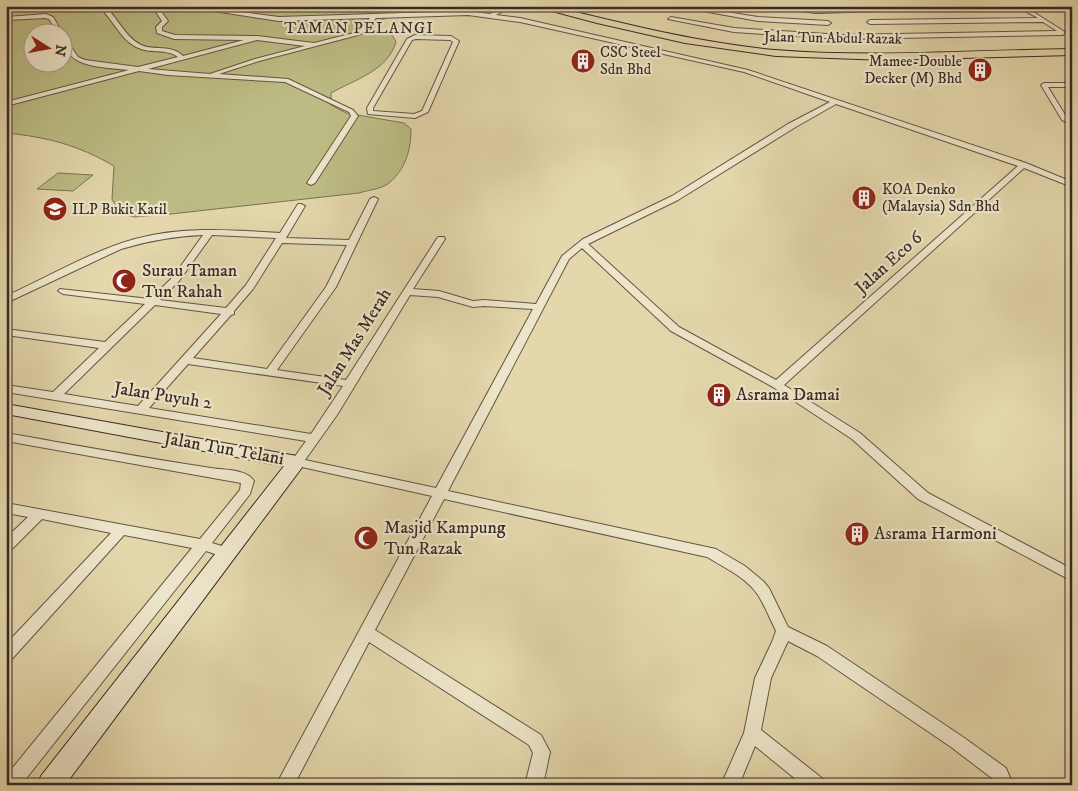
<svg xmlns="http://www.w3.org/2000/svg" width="1078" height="791" font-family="'IM FELL DW Pica',serif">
  <rect width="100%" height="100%" fill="#e4d7ac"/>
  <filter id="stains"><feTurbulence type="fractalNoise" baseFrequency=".004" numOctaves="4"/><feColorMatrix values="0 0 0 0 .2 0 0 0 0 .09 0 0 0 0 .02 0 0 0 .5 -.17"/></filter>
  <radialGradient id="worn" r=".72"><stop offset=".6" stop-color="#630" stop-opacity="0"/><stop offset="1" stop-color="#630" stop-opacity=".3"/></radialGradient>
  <path fill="#bcbc84" stroke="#7a7354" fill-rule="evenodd" d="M6,6H431C412,16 389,10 373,27V30L392,35L396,42C387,71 356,79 331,93V105L346,113L404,123L411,129C411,149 406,169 389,183C382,189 368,190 359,193L171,214L134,217L120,213L112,199L114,166C78,145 47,137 6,133ZM32,32H62V62H32Z
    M58,173L93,175L73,191L37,189Z"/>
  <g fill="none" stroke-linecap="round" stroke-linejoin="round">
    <defs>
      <path id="street" d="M126,6L113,9L111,13C120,23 128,39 141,45C154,51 171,44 183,56L244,40L174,39L157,33L156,27L162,21L152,6H157L168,21L162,27V31L175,35L257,36L314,43L354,33L360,30L370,18L279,21L181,6H197L279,17L468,11L490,14L505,6H512L496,15L520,18L748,70L1026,163L1072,182V187L1024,168L784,385L860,433L928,493L1072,569V581L918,499L852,439L773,387L671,331L582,248L569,259L448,491L716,549L745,566L763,581L769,588L788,627L827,646L963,737L1006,768L1013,785H995L993,779L951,747L817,656L788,641L771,678L761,730L823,779L826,785H803L755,746L739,785H721L744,733L755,678L772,642L776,631C770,619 765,606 758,595C747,578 725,568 707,557L444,499L375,630L541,735L550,752L543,785H525L533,753L529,745L369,642L294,785H276L432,496L293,465L291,462L306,441L6,392V385L53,392L99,348L6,335V329L105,342L145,304L63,294L58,291L60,289L150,299L173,277L203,235C175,236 148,241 121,249L6,303V296C46,278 94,250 135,239C182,226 232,230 280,233L298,204H301L305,206L286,238L349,240L370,199L374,197L378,199L336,287L277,370L346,380L438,237H444L445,239L413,289L439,291L473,301L484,300L536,304L562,256L583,239L672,196L788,124L830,102L744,72L520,22L468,15L376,18L364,32L358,35L259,61L219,74L288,79L353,110L358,116L315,183L311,185L307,183L351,116L349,112L285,82L168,75L139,71L6,106V102L129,70C105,67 62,69 62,34L78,57L85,60L138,67L178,57C166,48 151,54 139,48C124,43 115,24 105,13L109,7ZM257,40L305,46L255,59L210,74L148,69ZM836,104L1018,166L776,380L679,327L588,244L678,200L794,128ZM212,235L276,238L246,285L226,308L160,300L179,281ZM282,243L347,245L326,287L267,369L193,358L231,315L234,314V311L253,289ZM410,295L438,297L473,307L484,306L533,309L436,488L305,460L337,415ZM155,305L221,314L138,406L64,394ZM188,364L343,386L311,434L149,408Z
        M675,6H688L758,17L828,21L831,23L828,25L758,21Z
        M757,6L816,9L943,6H1072V10L1027,8L1065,32L1063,35L842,39L734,32L668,19L671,17L734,28L842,35L1057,31L1043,22L870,24L867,22L870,20L1038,18L1018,7L816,13Z
        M46,14L53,17L62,32H58L49,19L45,18L6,20L7,17Z
        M415,35L451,36L459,41L428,112L415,118L368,114L367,108L407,39ZM416,39L450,40L453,42L422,111L414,114L373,111V108L412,40Z
        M1072,83V87H1048L1067,118L1072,120V125L1062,120L1041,85L1044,83Z
        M6,433C75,445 143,458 211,468C224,470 247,469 254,481L250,494L212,543L232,549L234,553L232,557L227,558L206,551L21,785H6V776L192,548L124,535L11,660L6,661V644L111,533L42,519L11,550L6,551V538L28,517L6,513V503L200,539L240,490L241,483L6,441Z"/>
      <path id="secondary" d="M6,404L297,456L303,458L306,462L65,785H38L41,776L284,466L6,414Z"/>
      <path id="highway" d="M533,6H551C625,24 699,43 775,50C874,58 973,50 1072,49V55L886,60L776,56L685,43L597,23Z"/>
    </defs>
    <use href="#street" stroke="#635547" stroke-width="2"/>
    <use href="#secondary" stroke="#382a25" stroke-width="2"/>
    <use href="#highway" stroke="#382a25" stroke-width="2"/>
    <use href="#street" fill="#ede5c9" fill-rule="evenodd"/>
    <use href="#secondary" fill="#ede5c9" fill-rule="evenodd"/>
    <use href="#highway" fill="#e4d7ac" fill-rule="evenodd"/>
  </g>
  <defs>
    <symbol id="building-disc" viewBox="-11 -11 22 22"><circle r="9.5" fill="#8f2418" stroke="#ede5c9"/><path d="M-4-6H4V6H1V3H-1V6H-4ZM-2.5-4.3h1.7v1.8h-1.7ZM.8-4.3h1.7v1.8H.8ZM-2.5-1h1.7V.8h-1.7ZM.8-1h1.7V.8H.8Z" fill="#fff"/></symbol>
    <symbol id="university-disc" viewBox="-11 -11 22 22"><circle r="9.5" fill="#8f2418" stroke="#ede5c9"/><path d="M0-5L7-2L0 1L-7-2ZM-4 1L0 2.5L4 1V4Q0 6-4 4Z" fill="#fff"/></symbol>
    <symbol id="mosque-disc" viewBox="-11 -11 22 22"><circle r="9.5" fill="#8f2418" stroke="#ede5c9"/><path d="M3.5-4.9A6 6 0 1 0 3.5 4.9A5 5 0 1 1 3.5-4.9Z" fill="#fff"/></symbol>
  </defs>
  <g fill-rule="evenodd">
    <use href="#building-disc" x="569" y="47" width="28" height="28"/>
    <use href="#building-disc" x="966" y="56" width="28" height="28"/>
    <use href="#building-disc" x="850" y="184" width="28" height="28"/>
    <use href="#university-disc" x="41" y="195" width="28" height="28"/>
    <use href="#mosque-disc" x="110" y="267" width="28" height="28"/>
    <use href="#building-disc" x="705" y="381" width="28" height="28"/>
    <use href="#building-disc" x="843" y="520" width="28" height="28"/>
    <use href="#mosque-disc" x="352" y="524" width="28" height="28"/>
  </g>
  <g text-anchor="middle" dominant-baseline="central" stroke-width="4.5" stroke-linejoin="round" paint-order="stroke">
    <g font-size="15" fill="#382a25" stroke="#ede5c9">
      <text transform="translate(833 38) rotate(1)">Jalan Tun Abdul Razak</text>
    </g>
    <g font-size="15" fill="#382a25" stroke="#ede5c9" text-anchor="start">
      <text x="600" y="52">CSC Steel<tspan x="600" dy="17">Sdn Bhd</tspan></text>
      <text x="962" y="61" text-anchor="end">Mamee-Double<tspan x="962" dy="17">Decker (M) Bhd</tspan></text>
      <text x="882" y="189">KOA Denko<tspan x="882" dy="17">(Malaysia) Sdn Bhd</tspan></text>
      <text x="72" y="209">ILP Bukit Katil</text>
    </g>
    <g font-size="16" letter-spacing="1" fill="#382a25" stroke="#ede5c9">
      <text x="359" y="28">TAMAN PELANGI</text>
    </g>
    <g font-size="18" fill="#382a25" stroke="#ede5c9">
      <text transform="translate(889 263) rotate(-42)">Jalan Eco 6</text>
      <text transform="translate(355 342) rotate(-58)">Jalan Mas Merah</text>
      <text transform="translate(163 396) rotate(9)">Jalan Puyuh 2</text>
      <text transform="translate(224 449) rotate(10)">Jalan Tun Telani</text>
    </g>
    <g font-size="18" fill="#382a25" stroke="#ede5c9" text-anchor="start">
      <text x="142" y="271">Surau Taman<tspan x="142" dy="21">Tun Rahah</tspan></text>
      <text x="736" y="395">Asrama Damai</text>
      <text x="384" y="528">Masjid Kampung<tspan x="384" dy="21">Tun Razak</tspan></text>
      <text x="874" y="534">Asrama Harmoni</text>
    </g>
  </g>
  <rect width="1078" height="791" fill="none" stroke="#e4d7ac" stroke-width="25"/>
  <rect x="8" y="8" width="1063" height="776" fill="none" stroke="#382a25" stroke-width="2.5"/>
  <rect x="12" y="12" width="1053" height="766" fill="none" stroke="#382a25"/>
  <g transform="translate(48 48) rotate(101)"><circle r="24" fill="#ede5c9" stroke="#a59a87"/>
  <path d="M0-4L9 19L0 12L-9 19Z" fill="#8f2418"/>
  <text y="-8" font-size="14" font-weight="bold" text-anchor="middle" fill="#382a25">N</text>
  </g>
  <rect width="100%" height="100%" filter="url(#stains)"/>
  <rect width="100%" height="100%" fill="url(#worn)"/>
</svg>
